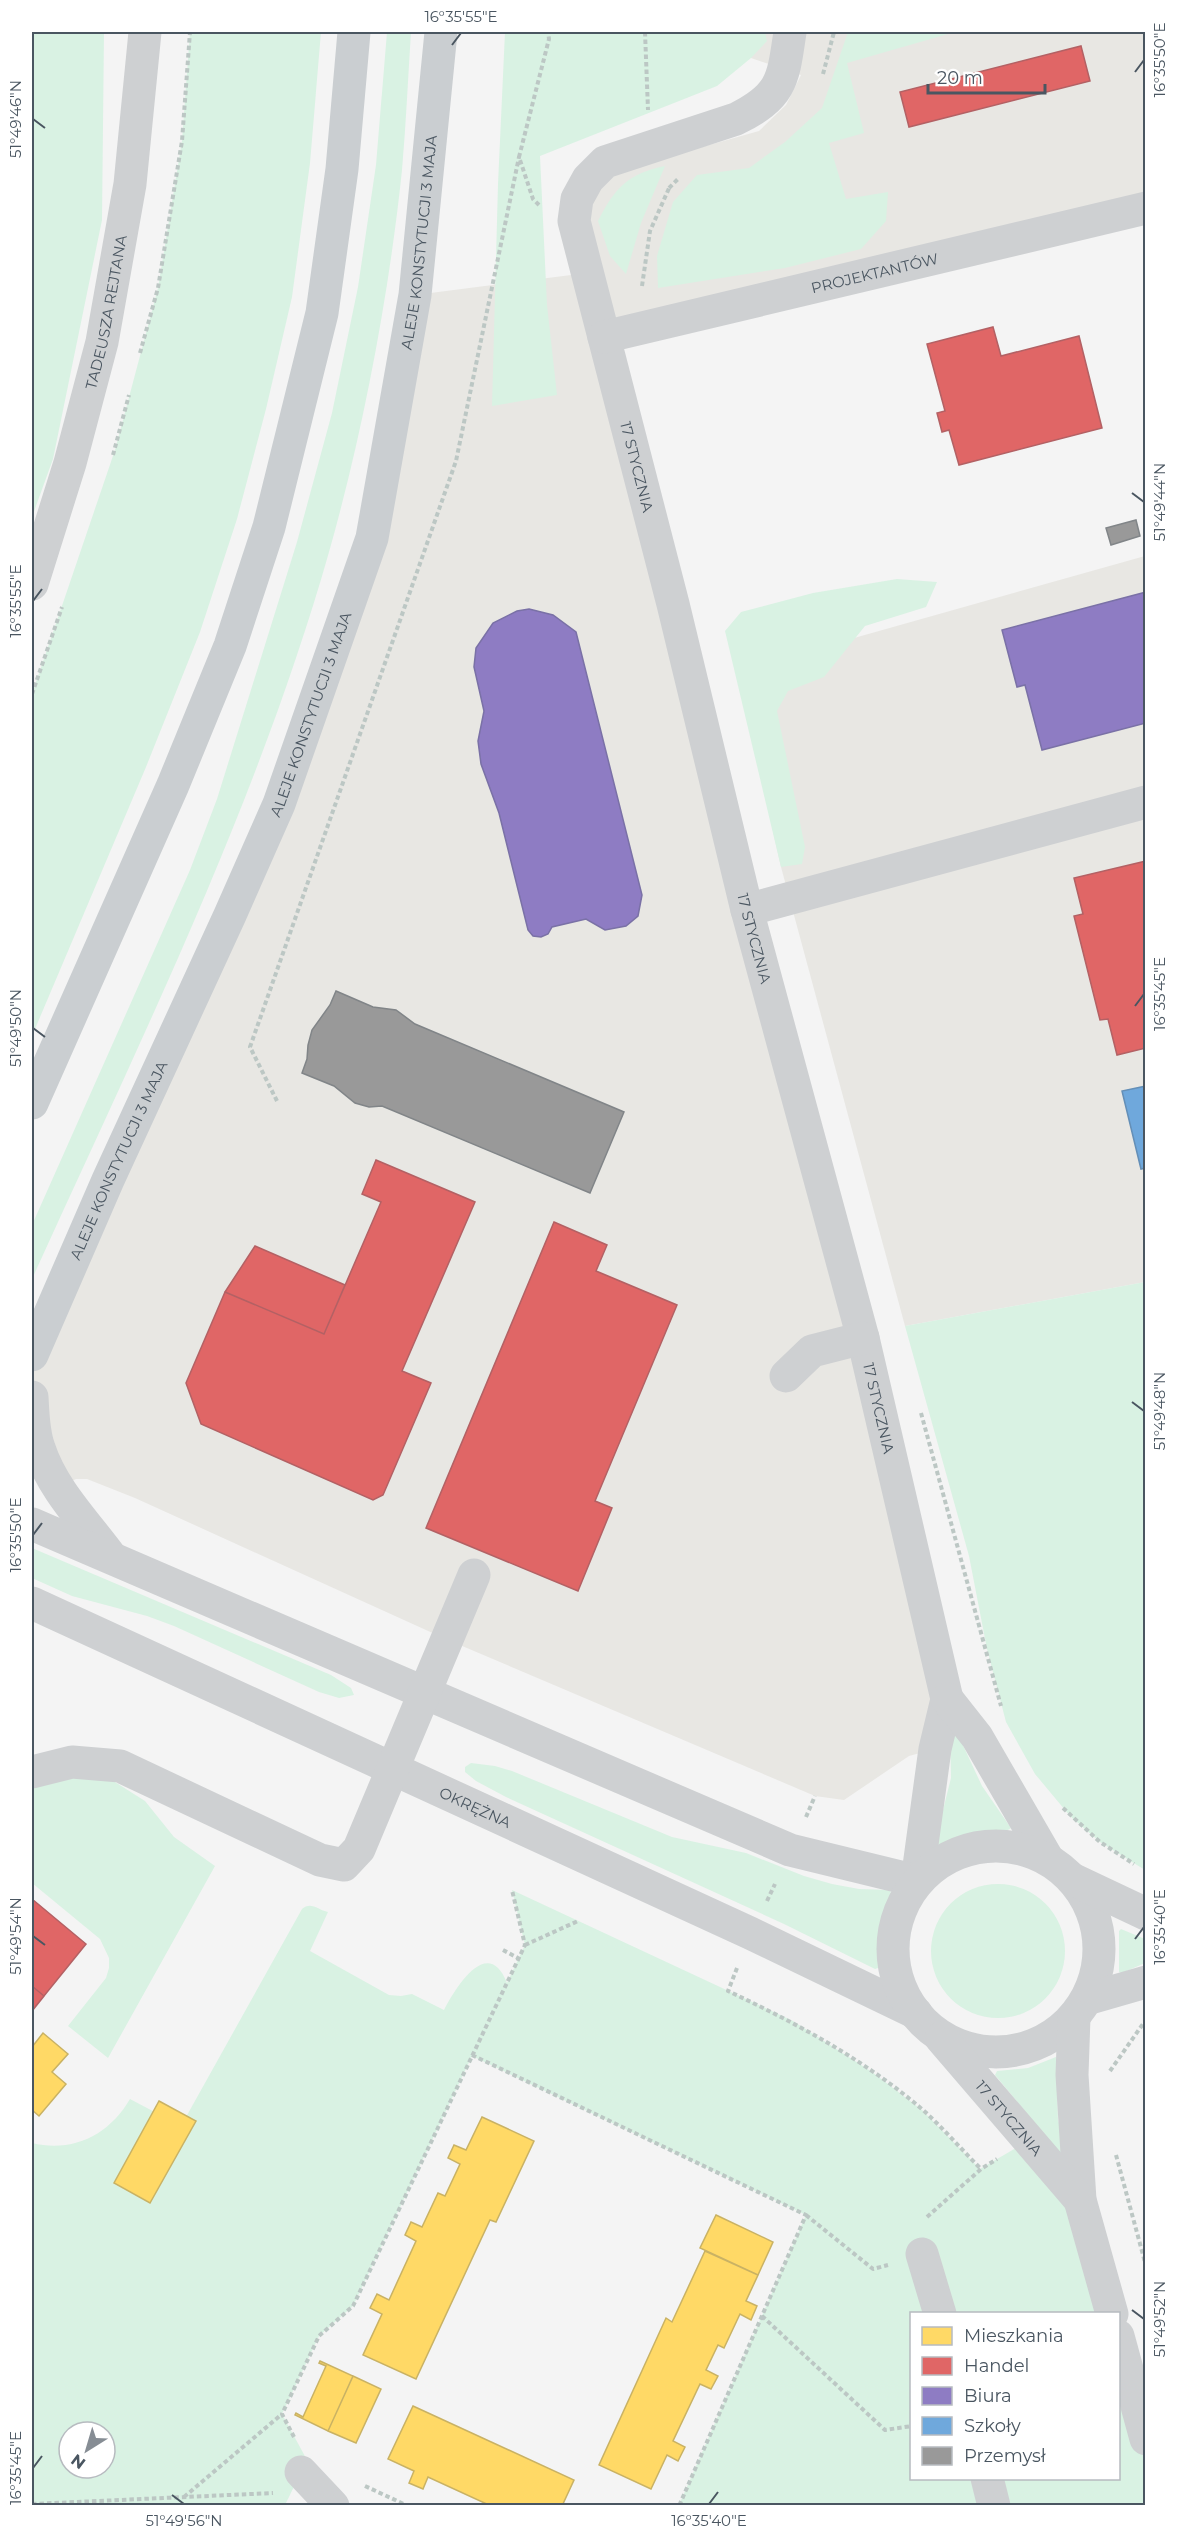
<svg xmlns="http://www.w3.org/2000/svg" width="1177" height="2537" font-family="Montserrat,sans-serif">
  <rect width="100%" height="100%" fill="#f4f4f4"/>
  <path fill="#e8e7e3" d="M744,32H1145V208L604,337L947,1699L935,1749L909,1756L844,1800L815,1796L448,1640L135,1498L87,1479H76L59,1487L32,1397V1355L230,915L372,538L415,295L587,273L588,179L759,131L786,105L801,75L751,58Z
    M1145,556V1282L905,1326L781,867L737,671Z"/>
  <path fill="#d9f2e3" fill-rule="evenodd" d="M32,32H104L102,220L53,459L32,517Z
    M190,32H321L310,163L292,297L266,409L237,519L200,632L146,767L32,1036V694L115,450L158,288L182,141Z
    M387,32H411C408,78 406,124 402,170C389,295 363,432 329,552C257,805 140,1041 32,1279V1225L190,870L217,799L297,542L332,413L358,287L376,165Z
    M505,32H765L767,41L751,58L717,86L540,156L547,305L557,395L492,406L498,184Z
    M848,32H955L847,63L864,133L829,143L846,199L888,192L886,221L861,249L785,268L658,288L657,256L673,202L697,175L749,168L785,142L822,108Z
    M665,166L641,223L626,274L610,256L598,221C615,188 627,174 665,166Z
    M897,579L937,582L926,607L865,626L824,677L788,691L777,711L805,847L802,864L781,867L725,631L741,612L813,593Z
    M1145,1282H1146L1145,1870L1100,1842L1070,1816L1035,1774L1006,1722L987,1649L969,1556L905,1326Z
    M32,1548L331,1675L351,1688L354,1695L339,1698L319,1692L174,1626L147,1616L72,1596L32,1578Z
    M954,1726L982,1786L1011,1828L1008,1830C982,1829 960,1835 936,1848L934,1846L951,1778L950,1728Z
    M471,1763L495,1766L512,1771L672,1837L746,1853L804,1876L832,1884L859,1889L890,1890L891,1894L879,1928L878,1968L875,1969L784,1924L506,1797L476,1781L465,1772V1767Z
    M32,1772L107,1777L145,1801L174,1837L215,1866L108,2058L68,2026L106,1978L109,1968V1958L100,1939L32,1883Z
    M931 1951a67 67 0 1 1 134 0a67 67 0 1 1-134 0Z
    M512,1890L793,2021L872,2072L922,2110L980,2169L1028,2141L1080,2200L1110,2313L912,2314V2478H1118L1119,2343L1145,2444V2505H679L806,2215L472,2056L353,2306L319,2336L282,2414L307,2460L285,2505L32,2504V2143C73,2153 109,2135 130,2099L181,2126L302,1909C311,1901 318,1910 328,1912L310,1951L389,1995L401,1996L412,1994L444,2010C456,1987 488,1935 507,1983L525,1945ZM69,2432H105V2468H69Z
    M1121,1929L1145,1939V1963L1122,1973L1119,1972V1931Z
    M1056,2057L1058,2119L1068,2163L995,2075L997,2071L1028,2068Z"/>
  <path fill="#ffd966" stroke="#c9b264" stroke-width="1.5" d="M43,2033L68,2054L52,2072L66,2084L39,2116L32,2110V2047Z
    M159,2101L196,2121L150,2203L114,2183Z
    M482,2117L534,2141L496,2222L490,2220L416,2379L363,2355L382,2314L370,2308L377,2294L389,2300L416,2241L405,2235L411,2222L422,2227L438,2193L445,2196L460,2164L448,2158L454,2145L466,2150Z
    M716,2215L773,2242L758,2275L700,2248Z
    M705,2251L758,2275L746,2301L757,2306L751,2320L740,2314L724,2348L718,2345L706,2370L718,2376L711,2389L700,2384L673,2441L685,2447L678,2461L667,2455L651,2489L599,2465L666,2318L672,2322Z
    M320,2361L353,2376L328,2431L295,2415L296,2413L303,2417L326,2366L319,2363Z
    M353,2376L381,2389L356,2443L328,2431Z
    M413,2406L574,2480L562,2506H491L428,2477L423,2489L409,2483L414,2471L388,2459Z"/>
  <path fill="#e06666" stroke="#b36164" stroke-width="1.5" d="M1081,46L1090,81L909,127L900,92Z
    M993,327L1001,356L1079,336L1102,428L959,465L949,430L942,432L937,413L945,411L927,344Z
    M1146,861V1048L1117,1055L1108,1019L1100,1020L1074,916L1083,914L1074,878Z
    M376,1160L475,1202L402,1371L431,1383L383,1495L373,1500L201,1424L186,1383L225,1292L324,1334L381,1202L362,1194Z
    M554,1222L607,1245L596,1271L677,1305L595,1501L612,1508L578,1591L426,1528Z
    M255,1246L345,1285L324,1334L225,1292Z
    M32,1899L86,1944L44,1996L32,1986Z
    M32,1986L44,1996L32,2011Z"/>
  <path fill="#8e7cc3" stroke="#7a71a6" stroke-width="1.5" d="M1146,592V723L1042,750L1025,685L1017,687L1002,630Z
    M529,609L553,615L576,632L642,895L638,916L626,926L605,930L586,919L552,927L548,934L541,937L533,936L528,930L499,813L481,764L478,741L484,711L474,667L476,648L493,623L517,611Z"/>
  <path fill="#6fa8dc" stroke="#648fb7" stroke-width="1.5" d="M1146,1086V1168L1141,1169L1122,1091Z"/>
  <path fill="#999" stroke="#818588" stroke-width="1.5" d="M1136,520L1140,536L1111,545L1106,528Z
    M336,991L373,1007L396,1010L415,1024L624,1112L590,1193L382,1106L369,1107L355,1103L334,1086L302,1073L307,1059L308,1045L312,1030L330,1005Z"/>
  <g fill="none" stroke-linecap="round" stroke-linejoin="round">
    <path stroke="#bcc7c4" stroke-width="4" stroke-dasharray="4.5 3" stroke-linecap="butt" d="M645,32L648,110
      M823,74L834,32
      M669,188L679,178
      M539,205L533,199L519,157L549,39L548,32
      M642,286L650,231L670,186
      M140,353L158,288L182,141L190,32
      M113,455L129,395
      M32,694L62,607
      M277,1101L250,1047L456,461L519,157
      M921,1413L1001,1706
      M1063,1808L1100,1842L1134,1864
      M806,1817L815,1796
      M767,1901L775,1884
      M525,1945L578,1921
      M503,1950L518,1958
      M737,1968L728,1991C796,2023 865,2060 923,2110C943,2128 961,2149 981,2169
      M472,2055L806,2215L679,2506
      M1110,2071L1145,2021
      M1116,2155L1146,2266
      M806,2215L873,2269L888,2265
      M927,2217L981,2169L997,2159
      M762,2316L885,2430L912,2426
      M294,2437L282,2414L319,2336L353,2306L525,1945L512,1890
      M365,2486L408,2506
      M184,2497L282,2414
      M32,2504L273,2493"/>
    <g stroke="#ced0d2" stroke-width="33">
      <path id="s1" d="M790,32C783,79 783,96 736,119L605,162L588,179L577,199L574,221L673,604L747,910L863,1338L947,1699L935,1749L917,1881"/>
      <path id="s2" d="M604,337L1146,208"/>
      <path id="s3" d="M32,584L70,463L102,342L130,184L145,32"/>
      <path d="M747,910L1146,802"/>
      <path d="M786,1376L812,1351L863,1338"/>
      <path d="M32,1397C33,1413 33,1432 39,1448C52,1489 86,1523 111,1557"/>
      <path d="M32,1524L790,1850L917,1881"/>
      <path id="s4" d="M32,1603L750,1933L916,2013"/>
      <path d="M947,1699L977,1737L1047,1858"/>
      <path d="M32,1772L72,1762L120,1766L320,1860L344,1865L359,1849L474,1575"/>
      <circle cx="996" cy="1949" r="103"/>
      <path d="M1074,1880L1146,1914"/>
      <path d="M1087,1999L1146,1982"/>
      <path d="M1074,2017L1072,2075L1080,2200L1112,2314"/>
      <path id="s5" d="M941,2038L1080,2200"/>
      <path d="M922,2254L940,2314"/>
      <path d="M1118,2336L1146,2439"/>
      <path d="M301,2472L333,2506"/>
      <path d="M987,2478L994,2506"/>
    </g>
    <g stroke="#caced1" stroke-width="33">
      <path d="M32,1103L173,785L230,646L269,527L322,313L342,169L354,32"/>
      <path id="s6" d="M32,1355L108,1180L230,915L279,804L372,538L415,295L441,32"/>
    </g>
  </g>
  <path fill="none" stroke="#4a5661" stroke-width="2" d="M452,45L461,33M1135,72L1144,60M33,119L45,128M1132,493L1144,502M33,601L42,589M1135,1006L1144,994M33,1028L45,1037M1132,1402L1144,1411M33,1535L42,1523M33,1936L45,1945M1135,1939L1144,1927M1132,2310L1144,2319M33,2468L42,2456M172,2495L184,2504M709,2504L718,2492"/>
  <g text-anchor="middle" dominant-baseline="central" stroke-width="6" stroke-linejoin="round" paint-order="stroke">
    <g font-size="15" fill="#4a5661" stroke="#fff">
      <text stroke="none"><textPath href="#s6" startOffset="1185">ALEJE KONSTYTUCJI 3 MAJA</textPath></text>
      <text stroke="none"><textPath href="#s2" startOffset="278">PROJEKTANTÓW</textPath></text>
      <text stroke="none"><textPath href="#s3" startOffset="282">TADEUSZA REJTANA</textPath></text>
      <text stroke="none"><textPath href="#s1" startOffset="570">17 STYCZNIA</textPath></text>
      <text stroke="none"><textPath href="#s6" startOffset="699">ALEJE KONSTYTUCJI 3 MAJA</textPath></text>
      <text stroke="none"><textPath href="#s1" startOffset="1056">17 STYCZNIA</textPath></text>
      <text stroke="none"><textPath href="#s6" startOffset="213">ALEJE KONSTYTUCJI 3 MAJA</textPath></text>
      <text stroke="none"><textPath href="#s1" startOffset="1542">17 STYCZNIA</textPath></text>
      <text stroke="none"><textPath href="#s4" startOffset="488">OKRĘŻNA</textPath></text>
      <text stroke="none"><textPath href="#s5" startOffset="105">17 STYCZNIA</textPath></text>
    </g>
  </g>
  <rect width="1177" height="2537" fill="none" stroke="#ffffff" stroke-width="66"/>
  <rect x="910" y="2312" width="210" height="168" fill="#ffffff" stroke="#b7bbc0" stroke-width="1.5"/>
  <rect x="922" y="2327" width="30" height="18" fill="#ffd966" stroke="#b7bbc0" stroke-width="1.5"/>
  <text x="964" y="2342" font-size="18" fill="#4a5661">Mieszkania</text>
  <rect x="922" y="2357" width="30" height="18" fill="#e06666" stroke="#b7bbc0" stroke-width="1.5"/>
  <text x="964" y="2372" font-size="18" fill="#4a5661">Handel</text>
  <rect x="922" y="2387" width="30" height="18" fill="#8e7cc3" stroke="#b7bbc0" stroke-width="1.5"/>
  <text x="964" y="2402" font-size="18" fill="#4a5661">Biura</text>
  <rect x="922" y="2417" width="30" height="18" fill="#6fa8dc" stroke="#b7bbc0" stroke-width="1.5"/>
  <text x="964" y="2432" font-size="18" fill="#4a5661">Szkoły</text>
  <rect x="922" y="2447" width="30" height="18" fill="#999999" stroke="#b7bbc0" stroke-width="1.5"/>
  <text x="964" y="2462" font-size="18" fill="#4a5661">Przemysł</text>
  <g transform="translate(87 2450) rotate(217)"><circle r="28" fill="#ffffff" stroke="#b7bbc0" stroke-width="1.5"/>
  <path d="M0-4.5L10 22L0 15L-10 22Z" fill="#868d94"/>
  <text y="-9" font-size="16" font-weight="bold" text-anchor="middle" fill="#4a5661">N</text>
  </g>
  <path d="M928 84v9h117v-9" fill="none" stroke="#4a5661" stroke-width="3"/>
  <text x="937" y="84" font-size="18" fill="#4a5661" stroke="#ffffff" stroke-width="4.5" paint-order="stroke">20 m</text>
  <rect x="33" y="33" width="1111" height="2471" fill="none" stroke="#4a5661" stroke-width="2"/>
  <g font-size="15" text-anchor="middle" fill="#4a5661">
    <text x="461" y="22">16°35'55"E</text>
    <text transform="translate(1160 60) rotate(-90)" y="5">16°35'50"E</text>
    <text transform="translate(16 119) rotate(-90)" y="5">51°49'46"N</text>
    <text transform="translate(1160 502) rotate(-90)" y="5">51°49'44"N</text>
    <text transform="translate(16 601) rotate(-90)" y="5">16°35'55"E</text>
    <text transform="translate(1160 994) rotate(-90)" y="5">16°35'45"E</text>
    <text transform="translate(16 1028) rotate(-90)" y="5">51°49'50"N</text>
    <text transform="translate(1160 1411) rotate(-90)" y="5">51°49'48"N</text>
    <text transform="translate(16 1535) rotate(-90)" y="5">16°35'50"E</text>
    <text transform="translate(1160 1927) rotate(-90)" y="5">16°35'40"E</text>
    <text transform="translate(16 1936) rotate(-90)" y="5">51°49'54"N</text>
    <text transform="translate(1160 2319) rotate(-90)" y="5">51°49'52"N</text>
    <text transform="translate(16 2468) rotate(-90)" y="5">16°35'45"E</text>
    <text x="184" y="2526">51°49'56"N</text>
    <text x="709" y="2526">16°35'40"E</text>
  </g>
</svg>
